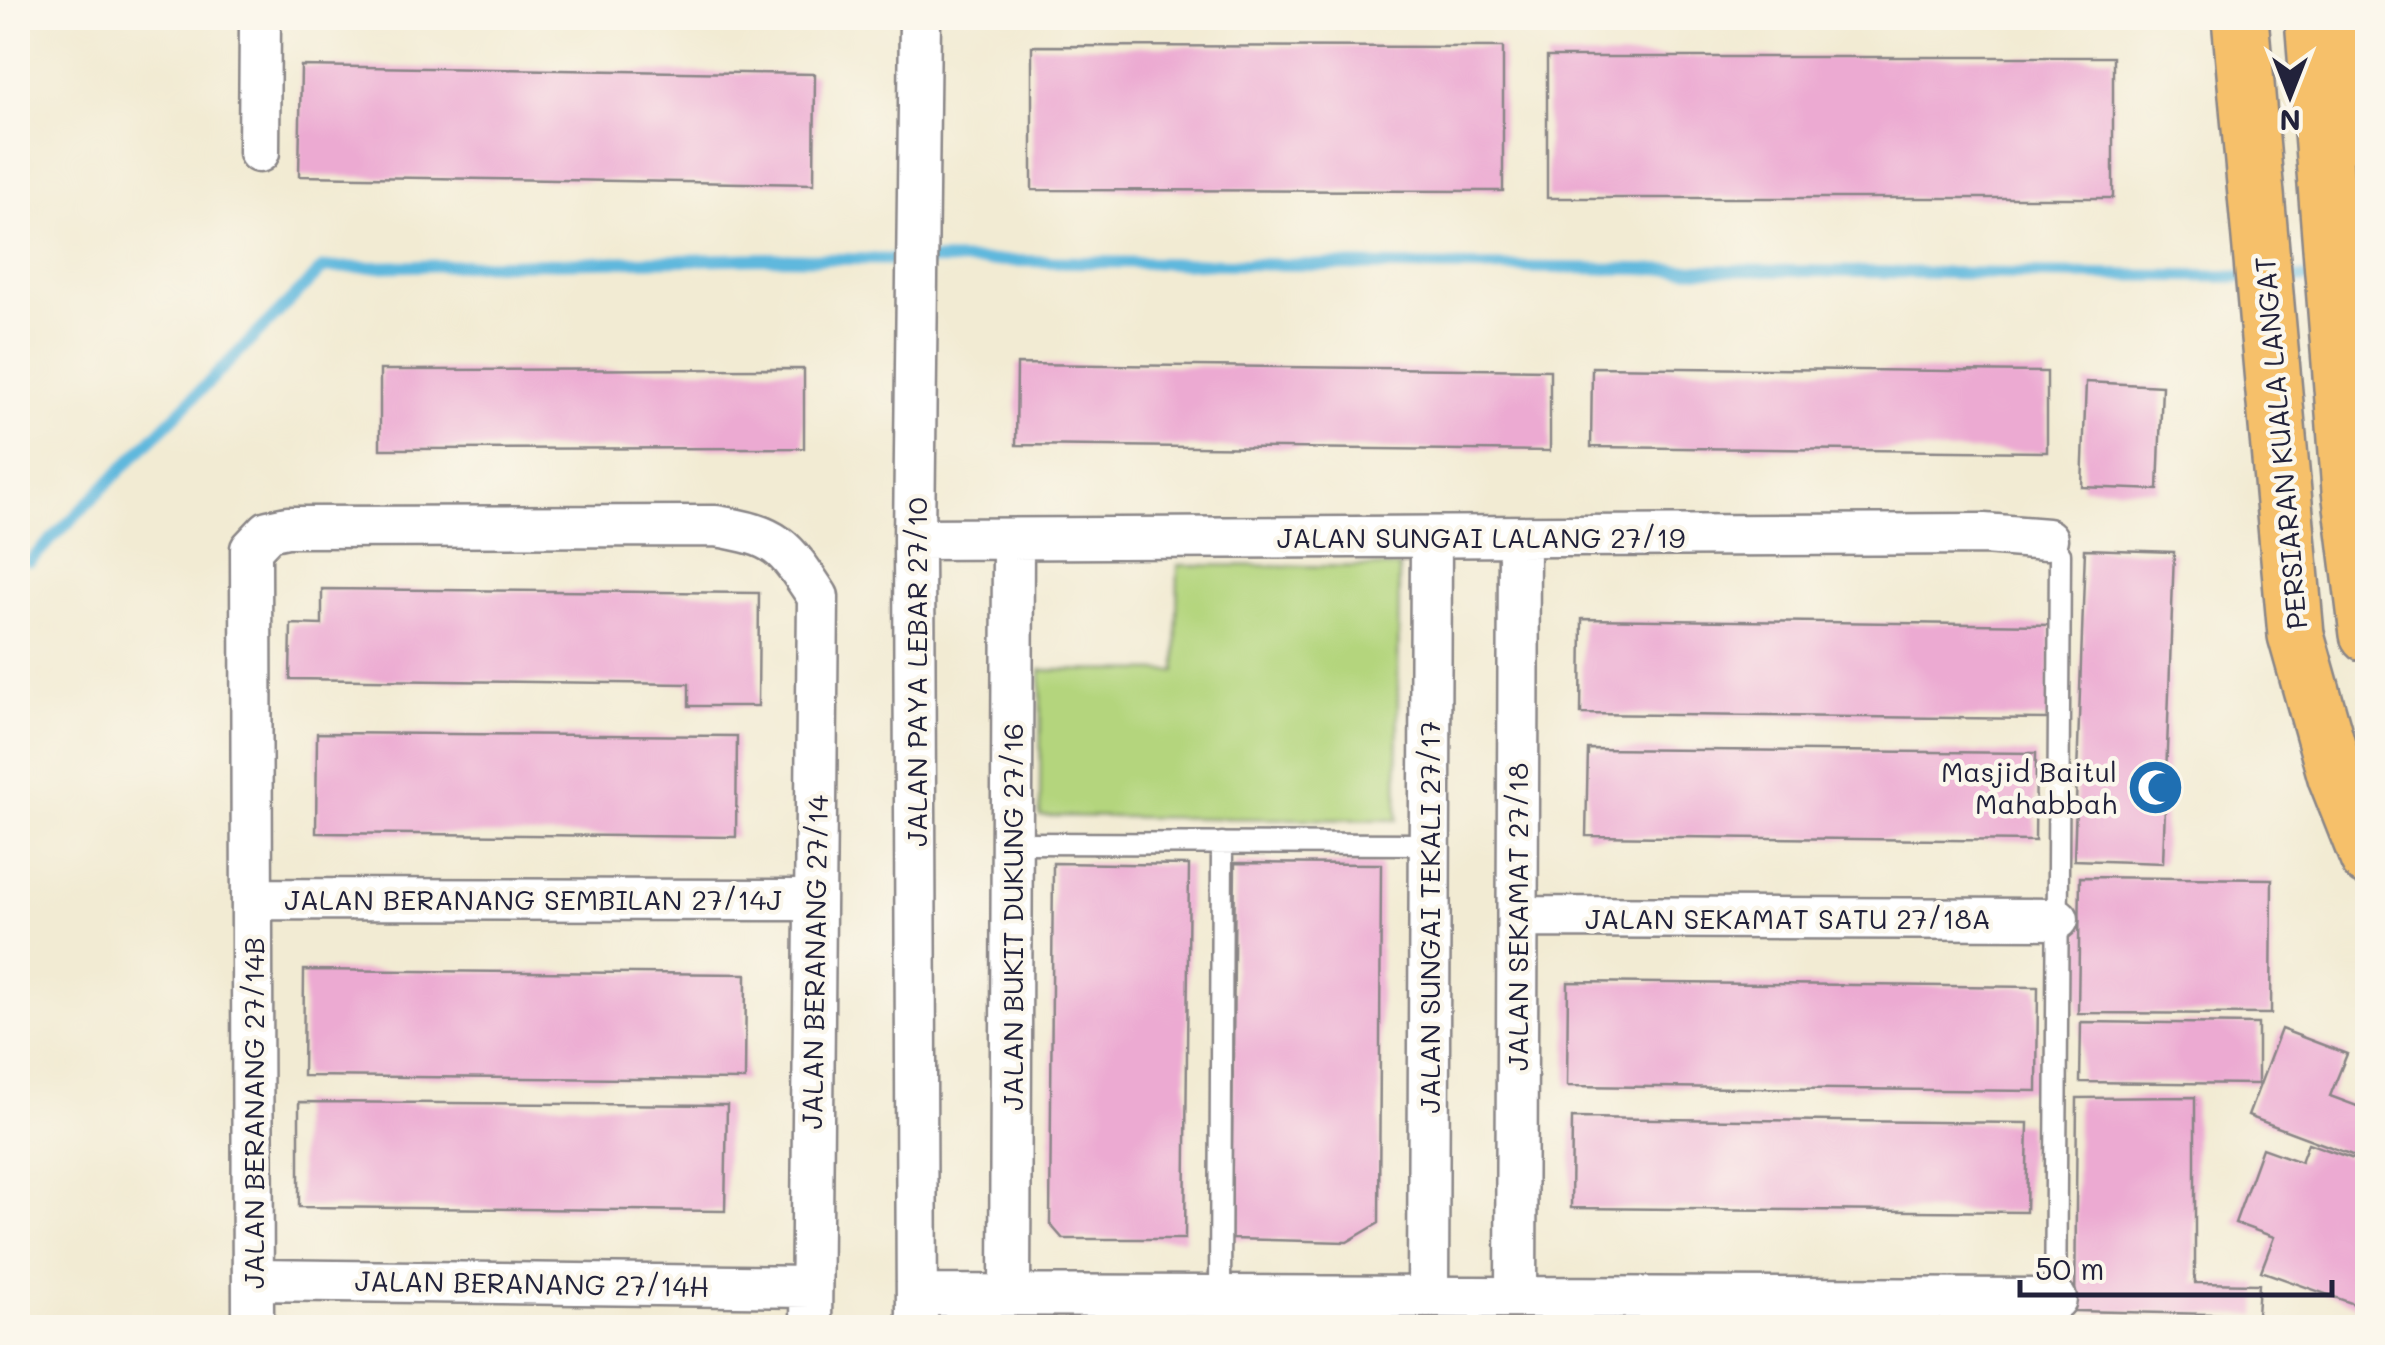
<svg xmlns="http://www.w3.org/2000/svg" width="2385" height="1345" font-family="Mali,sans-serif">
  <rect width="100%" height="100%" fill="#fbf7ec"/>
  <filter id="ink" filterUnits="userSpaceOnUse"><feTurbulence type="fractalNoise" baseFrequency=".01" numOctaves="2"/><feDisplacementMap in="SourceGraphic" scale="20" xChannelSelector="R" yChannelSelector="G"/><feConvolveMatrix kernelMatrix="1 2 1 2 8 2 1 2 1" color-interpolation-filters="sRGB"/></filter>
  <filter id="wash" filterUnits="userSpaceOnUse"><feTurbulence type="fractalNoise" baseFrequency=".0048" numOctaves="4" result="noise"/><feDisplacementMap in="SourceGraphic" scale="40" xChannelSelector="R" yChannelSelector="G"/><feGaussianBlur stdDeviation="2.25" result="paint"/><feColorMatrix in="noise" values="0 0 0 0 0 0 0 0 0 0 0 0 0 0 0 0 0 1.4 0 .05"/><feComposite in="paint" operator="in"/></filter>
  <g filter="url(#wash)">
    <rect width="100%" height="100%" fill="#f2ebd3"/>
    <path fill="#b4d57d" stroke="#6b7c5c" stroke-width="2.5" d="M1178,565L1399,567L1397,820L1040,816L1041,670L1176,671Z"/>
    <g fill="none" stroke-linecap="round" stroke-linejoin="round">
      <path stroke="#5fb8dd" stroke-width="12" d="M2277,278H2322
        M30,561L323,268L768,258L2252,277"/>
    </g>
    <g id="blocks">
      <path fill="#ecaad2" d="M1032,46L1503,47V191L1032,190Z
        M1547,57H2113V198H1547Z
        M301,66L815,74L814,184L299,176Z
        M1017,364L1550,370V451L1016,445Z
        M1592,367L2047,372V452L1591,447Z
        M804,369V448L380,449V370Z
        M2086,382L2162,386L2158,490L2082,487Z
        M2085,549L2174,552L2163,863L2074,860Z
        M322,589L759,593L758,706H689V684L290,679L291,624L322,625Z
        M1582,619L2051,625L2049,719L1581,714Z
        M317,733L737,736L736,837L316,833Z
        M1588,749L2036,753L2035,841L1586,836Z
        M1053,863L1189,865L1185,1239H1063L1050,1224Z
        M1235,863L1381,864L1379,1223L1347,1242L1231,1239Z
        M2080,877L2272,879L2271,1014L2078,1013Z
        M304,970L746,974L745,1080L303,1076Z
        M1568,982L2038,987L2037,1091L1567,1086Z
        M2081,1022L2258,1024V1084L2080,1082Z
        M2281,1029L2347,1054L2330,1096L2368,1110V1161L2248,1116Z
        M2195,1097V1283L2259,1284L2257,1315L2075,1311L2077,1098Z
        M299,1102L727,1105L725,1211L299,1207Z
        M1572,1118L2028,1123L2026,1212L1571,1208Z
        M2308,1143L2368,1164V1309L2261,1271L2274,1237L2235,1223L2262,1148L2301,1162Z"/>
    </g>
  </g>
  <g filter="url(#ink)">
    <use href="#blocks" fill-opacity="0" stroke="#8a8687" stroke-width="2.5"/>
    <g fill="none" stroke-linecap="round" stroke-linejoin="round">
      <defs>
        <path id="service" d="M2047,539L2060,554L2055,1328
          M1012,843L1429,844
          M1220,1296L1222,843"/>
        <path id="minor" d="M259,152L260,18
          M914,539L1984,534L2047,539
          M252,899L815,900
          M1518,917L2058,919
          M253,1280L811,1287
          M917,1295L2056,1299
          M1010,1295L1013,539
          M1428,1297L1431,538
          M1516,1297L1519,538
          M253,1328L251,549L268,531L287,527L716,526C778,536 784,545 818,597L811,1328
          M917,1328L914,539L920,18"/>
        <path id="primary" d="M2240,18L2296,635L2336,777L2368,858
          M2313,18L2350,490L2368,634
          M2338,137L2368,19"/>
      </defs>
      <use href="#service" stroke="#8a8687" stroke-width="25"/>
      <use href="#minor" stroke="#8a8687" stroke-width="45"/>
      <use href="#primary" stroke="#8a8687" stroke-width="60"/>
      <use href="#service" stroke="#fff" stroke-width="20"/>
      <use href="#minor" stroke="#fff" stroke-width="40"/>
      <use href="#primary" stroke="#f6c06b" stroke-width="55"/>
    </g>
  </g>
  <defs>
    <symbol id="mosque-disc" viewBox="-11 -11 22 22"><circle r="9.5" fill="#1f6fb2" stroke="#fbf7ec"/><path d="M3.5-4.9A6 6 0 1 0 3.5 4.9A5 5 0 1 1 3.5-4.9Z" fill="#fff"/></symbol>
  </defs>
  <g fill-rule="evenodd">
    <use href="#mosque-disc" x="2124" y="756" width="63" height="63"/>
  </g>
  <g text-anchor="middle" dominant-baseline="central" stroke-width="9" stroke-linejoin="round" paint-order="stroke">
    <g font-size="28" fill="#22223b" stroke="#fbf7ec">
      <text transform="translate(2280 443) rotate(-95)">PERSIARAN KUALA LANGAT</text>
      <text x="1481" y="537">JALAN SUNGAI LALANG 27/19</text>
      <text transform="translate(916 672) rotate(-90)">JALAN PAYA LEBAR 27/10</text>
      <text x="533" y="899">JALAN BERANANG SEMBILAN 27/14J</text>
      <text transform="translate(1012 917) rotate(-90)">JALAN BUKIT DUKUNG 27/16</text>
      <text transform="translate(1429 917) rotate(-90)">JALAN SUNGAI TEKALI 27/17</text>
      <text transform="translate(1517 917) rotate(-90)">JALAN SEKAMAT 27/18</text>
      <text x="1788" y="918">JALAN SEKAMAT SATU 27/18A</text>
      <text transform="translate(814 962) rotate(-89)">JALAN BERANANG 27/14</text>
      <text transform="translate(253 1113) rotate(-90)">JALAN BERANANG 27/14B</text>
      <text transform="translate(532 1283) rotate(1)">JALAN BERANANG 27/14H</text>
    </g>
    <g font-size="28" fill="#22223b" stroke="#fbf7ec" text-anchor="end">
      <text x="2117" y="771">Masjid Baitul<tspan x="2117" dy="32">Mahabbah</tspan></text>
    </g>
  </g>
  <rect width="2385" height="1345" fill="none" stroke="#fbf7ec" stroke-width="60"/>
  <g transform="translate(2290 95) rotate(180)" stroke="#fbf7ec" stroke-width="8" paint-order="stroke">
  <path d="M0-8L18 38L0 25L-18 38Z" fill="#22223b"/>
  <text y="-15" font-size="28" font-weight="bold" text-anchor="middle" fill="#22223b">N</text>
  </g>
  <path d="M2020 1280v15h312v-15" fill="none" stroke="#22223b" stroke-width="5"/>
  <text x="2035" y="1280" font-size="30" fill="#22223b" stroke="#fbf7ec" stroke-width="8" paint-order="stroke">50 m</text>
</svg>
